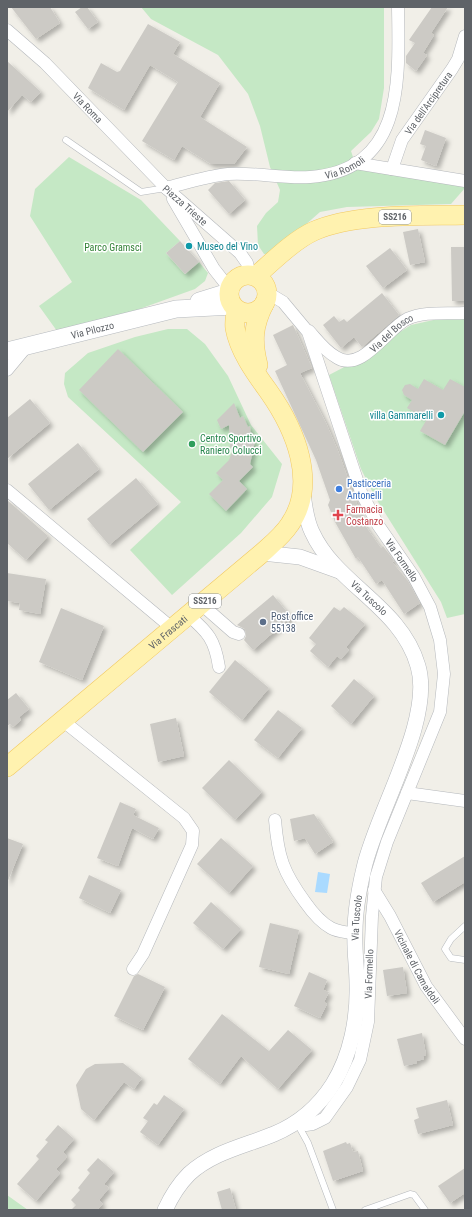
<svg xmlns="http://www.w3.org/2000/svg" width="472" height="1217" font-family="'Roboto Condensed',sans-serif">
  <defs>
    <filter id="shadow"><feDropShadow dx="3.5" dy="3.5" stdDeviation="2" flood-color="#0004"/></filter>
  </defs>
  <rect width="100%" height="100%" fill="#f1efe8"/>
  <path fill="#c5e8c5" d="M141,7H384V88L379,119L371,132L351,151L355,163L465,181V188L451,204L347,207L320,212L271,255L264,254L258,245L257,226L266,213L278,202L280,190L270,167L260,126L248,94L218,55L151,19Z
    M69,157L141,200L180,241L166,253L185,274L199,262L208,273L205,281L195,289L131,312L57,331L39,306L72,282L30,216L35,189Z
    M438,319H465V614L447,618L441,602L375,497L361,469L329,375L350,364L372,357L392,337L411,325Z
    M168,329H187L205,344L228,376L251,425L282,464L272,497L241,533L172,595L130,550L181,502L68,397L64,384L65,373L88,353L135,337Z
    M7,1195L28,1210H7Z"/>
  <path fill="#aadaff" d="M318,872L330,874L327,893L315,892Z"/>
  <path fill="#cccac5" filter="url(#shadow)" d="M11,7H50L60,23L36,39Z
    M82,7H87L98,22L88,29L75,12Z
    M432,7H448L431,33L434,35L423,53L427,55L416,71L406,63V56L415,43L409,40Z
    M148,24L180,42L173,54L220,83L200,117L247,147L234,164H211L182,146L174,160L142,141L178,82L150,65L124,110L88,88L101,63L117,72L120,71Z
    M7,61L41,92L31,102L22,95L7,112Z
    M425,130L446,138L436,166L421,160L426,146L420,144Z
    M229,181L245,200L229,214L208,190L215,183Z
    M418,229L425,262L410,265L403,232Z
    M180,241L199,262L185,274L166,253Z
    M451,247H465V301H452Z
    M390,248L407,270L383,288L366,266Z
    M382,293L399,315L362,347L354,337L341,348L323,325L334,316L339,322L344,319L347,322Z
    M293,325L312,368L300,373L326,423L338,451L364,524L381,548L383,546L389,554L394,561L392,562L408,581L420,603L404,614L382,580L376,584L358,557L356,559L335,522L328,505L330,500L316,460L275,371L287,365L273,335Z
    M118,349L183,412L143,452L79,390Z
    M424,379L443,390L450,379L465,387V411L445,445L420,431L427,419L407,408L412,400L404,395L402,390L405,385L410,384L418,389Z
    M30,399L50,423L7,459V418Z
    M234,403L240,418L243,416L248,427L250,426L251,440L255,441L250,464L253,467L239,481L247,489L226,511L209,494L223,480L216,473L229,460L233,449L230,447L229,425L221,429L217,420Z
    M78,443L99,469L49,510L28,484Z
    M136,478L158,504L109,545L87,519Z
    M7,500L48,536L26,560L7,543Z
    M7,573L46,579L40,614L19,610L20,603L7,601Z
    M273,595L291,617L253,650L244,640L246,636L245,629L237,625Z
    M334,607L340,611L344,607L365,624L346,647L349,650L341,659L337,656L328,667L310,651L316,644L309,638Z
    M61,608L104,626L82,680L39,662Z
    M235,660L269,688L242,720L209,692Z
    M354,679L374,696L351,724L331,706Z
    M16,693L29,709L19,717L21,720L13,727L10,724L7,726V700Z
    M278,710L302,728L278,758L254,740Z
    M176,718L184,756L158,762L150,724Z
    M229,760L262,792L235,820L202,788Z
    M120,802L136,809L133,815L159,828L153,839L132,828L118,866L97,858Z
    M314,814L333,842L315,854L305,838L294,841L290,819Z
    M7,838L23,844L7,883Z
    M221,838L253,866L229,893L197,864Z
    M465,856V882L433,902L421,883Z
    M89,875L121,890L110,913L79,898Z
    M211,902L241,929L223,949L193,923Z
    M270,923L299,930L289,974L259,967Z
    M403,967L407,993L387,996L383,970Z
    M309,972L327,980L323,990L329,992L324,1002L327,1004L320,1018L294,1006Z
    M138,974L165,987L143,1030L114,1016L134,976Z
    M222,1014L269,1051L288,1030L312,1050L278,1089L241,1056L220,1084L188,1059Z
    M422,1033L426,1055L423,1056L424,1059L417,1061V1063L404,1066L397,1039Z
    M123,1063L142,1078L134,1089L124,1082L94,1120L81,1109L76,1085L86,1069L95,1064Z
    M164,1095L184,1109L158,1145L140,1132L148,1121L143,1118L154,1103L157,1105Z
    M447,1100L453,1125L418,1134L414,1120L419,1118L416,1108Z
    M58,1125L74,1139L63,1152L67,1157L56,1169L60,1173L36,1201L17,1184L39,1159L36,1156L48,1142L45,1140Z
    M346,1142L347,1144L350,1143L353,1152L358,1151L363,1171L333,1181L323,1151Z
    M98,1158L114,1172L104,1184L109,1188L99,1200L103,1204L97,1210H71L76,1205L71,1200L80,1190L78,1188L90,1173L87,1170Z
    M465,1168V1193L450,1203L438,1186Z
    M230,1188L236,1210H222L217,1192Z"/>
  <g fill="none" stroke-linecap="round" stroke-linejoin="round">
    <defs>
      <path id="service" d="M66,140L141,192L166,188
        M465,926L451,939L445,949L451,958L465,960
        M297,1123L308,1143L333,1210
        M365,1210L410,1194L414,1195L425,1210"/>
      <g id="minor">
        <path id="s1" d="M7,30L45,63L166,188L240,253L247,263L250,275"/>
        <path d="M355,163L465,181"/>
        <path id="s2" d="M392,169L402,140L452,69L458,59L465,36"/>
        <path id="s3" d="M166,188C186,183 207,176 228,174C255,172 283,179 310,177C405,170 399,79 398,7"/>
        <path d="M173,199L214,269L229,288"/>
        <path id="s4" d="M267,296H273L283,302L308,332L361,492L378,525L414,577L430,607L440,640L444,674L440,712L387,842L376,877L372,916L368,1022L360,1060L347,1087L325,1118L313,1124L306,1125L296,1122"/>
        <path id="s5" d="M309,331C317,340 325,351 336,357C361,374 387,329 407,319C424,311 446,314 465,313"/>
        <path d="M7,370L27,346"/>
        <path d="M7,490L172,628"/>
        <path d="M201,604L233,632L239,634"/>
        <path d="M188,615C208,632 215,640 219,667"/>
        <path d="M62,720L184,818L193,831L192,845L143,954L133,969"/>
        <path d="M407,793L465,801"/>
        <path d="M275,820C278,857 283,872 305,902C312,912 320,922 331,928C338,932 347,932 355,934"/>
        <path id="s6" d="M374,890L390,916L426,986L465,1039"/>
      </g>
      <g id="tertiary">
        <path d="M262,553L300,557L339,571"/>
        <path id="s7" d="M165,1210C171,1197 179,1184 189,1174C213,1152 245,1146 274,1134C298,1124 319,1106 333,1084C351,1055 358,1018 357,984C357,967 354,950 355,932C355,911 359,889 364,868C376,813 434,720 418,666C401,606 336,585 312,532C306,520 305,507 303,494"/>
      </g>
      <g id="secondary">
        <path d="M199,301L228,292"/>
        <path id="s8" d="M7,351L176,309L233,306"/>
      </g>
      <g id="primary">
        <circle cx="248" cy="294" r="19"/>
        <path d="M256,276C272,262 294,240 314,231C355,213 420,216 465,215"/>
        <path d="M258,365C252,341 253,326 264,304"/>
        <path id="s9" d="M7,767L262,553C272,544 283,535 290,524C318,483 295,429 269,392C256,374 239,351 235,328C234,322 236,315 236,310"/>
      </g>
    </defs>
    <use href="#service" stroke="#b5b8bc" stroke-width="7"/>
    <use href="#minor" stroke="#b5b8bc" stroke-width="13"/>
    <use href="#tertiary" stroke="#b5b8bc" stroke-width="16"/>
    <use href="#secondary" stroke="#b6babf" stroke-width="18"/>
    <use href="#primary" stroke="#f2c960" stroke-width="20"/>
    <use href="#service" stroke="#fff" stroke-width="6"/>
    <use href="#minor" stroke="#fff" stroke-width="12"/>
    <use href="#tertiary" stroke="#fff" stroke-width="15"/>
    <use href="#secondary" stroke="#fff" stroke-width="17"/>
    <use href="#primary" stroke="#fff2af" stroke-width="19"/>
  </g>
  <g fill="#0f9aa8" stroke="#fff" stroke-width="1.5">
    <circle cx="189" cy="246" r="4"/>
    <circle cx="441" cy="415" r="4"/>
  </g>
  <circle fill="#2e9e5b" stroke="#fff" stroke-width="1.5" cx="192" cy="444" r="4"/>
  <circle fill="#3f7fe0" stroke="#fff" stroke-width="1.5" cx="339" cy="489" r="4"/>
  <path fill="#e0444e" stroke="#fff" stroke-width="1.5" d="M336 509h4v4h4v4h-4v4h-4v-4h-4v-4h4z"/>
  <circle fill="#5c6f8a" stroke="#fff" stroke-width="1.5" cx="263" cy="622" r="4"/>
  <g text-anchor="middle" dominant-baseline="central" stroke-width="3" stroke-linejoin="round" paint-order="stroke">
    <g fill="#fff" stroke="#8f9295" stroke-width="1">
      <rect x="379" y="210" width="32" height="14" rx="3"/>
      <rect x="189" y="594" width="32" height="14" rx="3"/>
    </g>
    <g font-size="9" font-weight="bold" fill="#5f6368">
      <text x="395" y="217">SS216</text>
      <text x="205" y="601">SS216</text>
    </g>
    <g font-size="10" fill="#5f6368" stroke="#fff">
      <text stroke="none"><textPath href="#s2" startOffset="76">Via dell'Arcipretura</textPath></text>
      <text stroke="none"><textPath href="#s1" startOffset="112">Via Roma</textPath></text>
      <text stroke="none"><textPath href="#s3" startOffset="182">Via Romoli</textPath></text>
      <text stroke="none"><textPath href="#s1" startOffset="250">Piazza Trieste</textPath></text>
      <text stroke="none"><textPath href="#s8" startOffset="88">Via Pilozzo</textPath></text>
      <text stroke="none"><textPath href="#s5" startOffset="103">Via del Bosco</textPath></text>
      <text stroke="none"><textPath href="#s4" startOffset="305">Via Formello</textPath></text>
      <text transform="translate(369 598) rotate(43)">Via Tuscolo</text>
      <text stroke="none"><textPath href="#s9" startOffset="210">Via Frascati</textPath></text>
      <text stroke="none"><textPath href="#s7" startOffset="387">Via Tuscolo</textPath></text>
      <text stroke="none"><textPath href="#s6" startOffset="88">Vicinale di Camaldoli</textPath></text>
      <text transform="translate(369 974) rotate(-88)">Via Formello</text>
    </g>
    <g font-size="10" fill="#0d838f" stroke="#fff" text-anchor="start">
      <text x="197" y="246">Museo del Vino</text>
      <text x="433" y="415" text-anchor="end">villa Gammarelli</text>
    </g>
    <g font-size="10" fill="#348238" stroke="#fff">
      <text x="113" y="247">Parco Gramsci</text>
    </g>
    <g font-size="10" fill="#27864d" stroke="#fff" text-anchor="start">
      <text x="200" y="438">Centro Sportivo<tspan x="200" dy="12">Raniero Colucci</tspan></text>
    </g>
    <g font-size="10" fill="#366cbe" stroke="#fff" text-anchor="start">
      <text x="347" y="483">Pasticceria<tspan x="347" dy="12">Antonelli</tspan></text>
    </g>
    <g font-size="10" fill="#be3a42" stroke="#fff" text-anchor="start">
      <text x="346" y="509">Farmacia<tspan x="346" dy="12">Costanzo</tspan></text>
    </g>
    <g font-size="10" fill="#4e5e75" stroke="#fff" text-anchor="start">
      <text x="271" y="616">Post office<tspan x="271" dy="12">55138</tspan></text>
    </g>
  </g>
  <rect width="472" height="1217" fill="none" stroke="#5f6368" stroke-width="16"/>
</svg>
